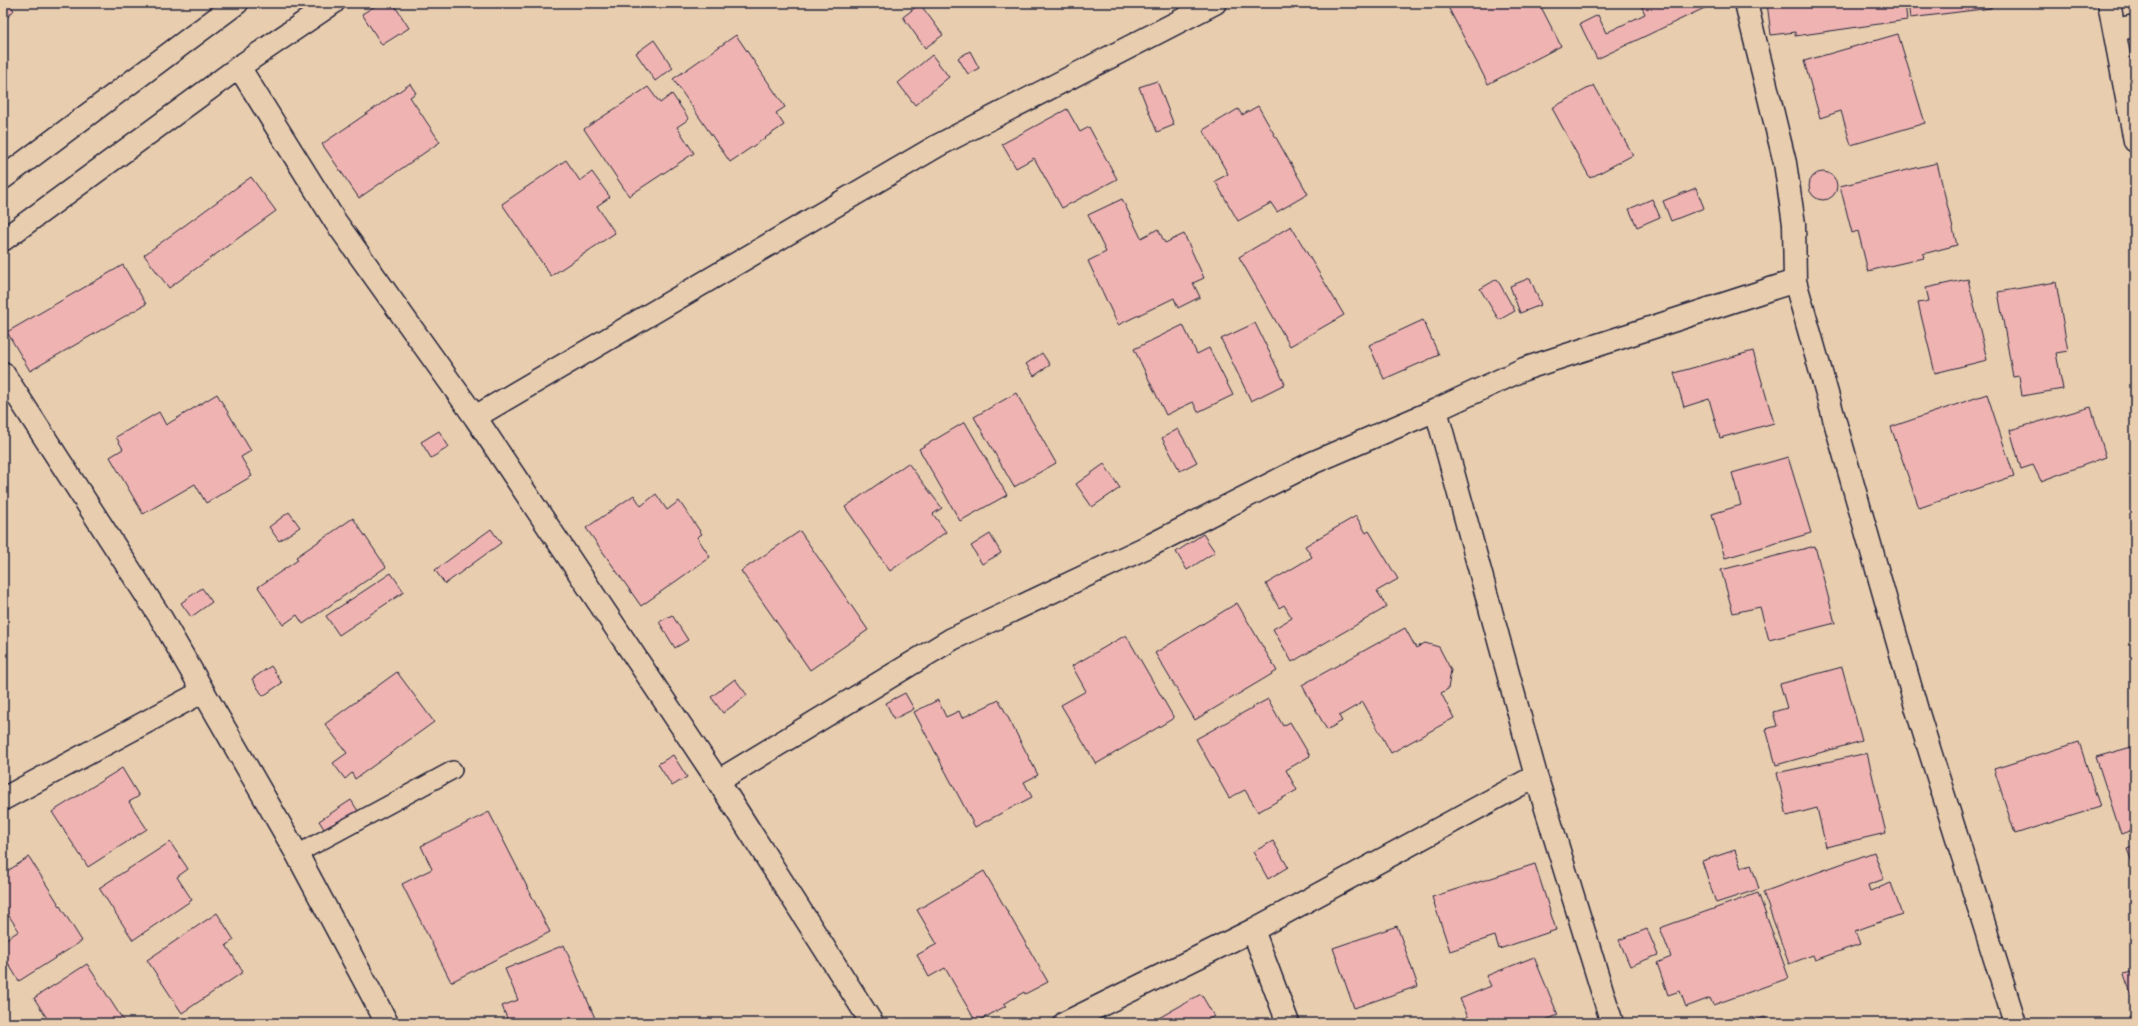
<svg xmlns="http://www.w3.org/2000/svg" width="2138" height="1026" font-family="'Architects Daughter',sans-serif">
  <rect width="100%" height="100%" fill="#e8cdaf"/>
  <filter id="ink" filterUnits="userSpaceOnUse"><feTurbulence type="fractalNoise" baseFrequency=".025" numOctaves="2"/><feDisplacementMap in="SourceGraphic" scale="8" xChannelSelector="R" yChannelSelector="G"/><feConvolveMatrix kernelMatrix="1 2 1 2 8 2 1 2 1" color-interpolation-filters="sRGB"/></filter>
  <g filter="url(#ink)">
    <path fill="#efb3b1" stroke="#22223b" d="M3,3H7L14,10L3,22Z
      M380,3H393L409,28L382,45L362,14Z
      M1446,3H1539L1561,46L1488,84Z
      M1640,3H1712L1713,4L1597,59L1580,24L1598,15L1606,33L1645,14Z
      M1767,3H1905L1907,20L1795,36V32L1771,35Z
      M1908,3H1991V8L1910,18Z
      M920,4L943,35L925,48L903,17Z
      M1898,34L1925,123L1851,145L1841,111L1820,118L1804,61Z
      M736,35L785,107L776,113L784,125L730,162L673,79Z
      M654,40L673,68L655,81L636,53Z
      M970,51L979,68L968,74L958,58Z
      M932,55L949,77L915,105L898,83Z
      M1157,81L1174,125L1157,132L1139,87Z
      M410,84L416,93L410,97L440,142L359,198L322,144Z
      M1594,85L1633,155L1590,178L1552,108Z
      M648,87L660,103L672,94L689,119L677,127L694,153L629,196L584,129Z
      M1258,106L1308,194L1277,212L1271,203L1238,221L1215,181L1228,174L1203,130L1238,109L1242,115Z
      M1067,109L1080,132L1089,127L1117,179L1062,208L1034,158L1016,168L1002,144Z
      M566,160L580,181L592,172L610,197L597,206L615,233L551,276L502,204Z
      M1937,163L1957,245L1923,254L1924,258L1868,271L1858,231L1852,233L1840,186Z
      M1809 186a14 14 0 1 1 28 0a14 14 0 1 1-28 0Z
      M251,177L276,211L169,288L144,255Z
      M1696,188L1704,208L1671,221L1663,201Z
      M1122,199L1141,238L1158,229L1165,243L1184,234L1204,278L1193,283L1200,297L1178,308L1174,298L1118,325L1088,261L1106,252L1088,215Z
      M1652,199L1660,217L1637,227L1629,209Z
      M1291,226L1344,315L1290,346L1239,257Z
      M123,265L146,304L30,371L7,332Z
      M1530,278L1541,305L1520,313L1510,286Z
      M1497,279L1515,311L1499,320L1480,289Z
      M1968,279L1987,360L1935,373L1918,303L1929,301L1926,288Z
      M2056,282L2068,351L2056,353L2063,389L2022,396L2019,376L2013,377L1998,292Z
      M1423,320L1439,355L1384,379L1369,345Z
      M1255,323L1285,384L1251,401L1221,339Z
      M1183,325L1197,354L1209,348L1233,395L1198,412L1193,402L1166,415L1134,349Z
      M1753,351L1774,423L1720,438L1709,399L1684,407L1674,373Z
      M1042,353L1050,365L1034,376L1026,364Z
      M1016,393L1056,463L1014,487L974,417Z
      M217,394L251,451L241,457L252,476L206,503L195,484L143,514L110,457L123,449L116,437L159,412L166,425Z
      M1987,394L2014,476L1919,508L1891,427Z
      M2091,407L2106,457L2041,481L2033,465L2021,469L2010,430Z
      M965,422L1007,495L960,521L919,449Z
      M1178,429L1197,462L1180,471L1162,438Z
      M439,431L449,447L431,458L421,442Z
      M1788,457L1811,533L1725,558L1712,514L1741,505L1732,473Z
      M908,463L942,508L933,514L946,532L890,571L845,507Z
      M1104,464L1120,488L1092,507L1076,484Z
      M656,494L667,510L679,501L702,534L697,537L710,557L641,606L586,528L634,495L641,506Z
      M289,512L300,527L279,541L269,527Z
      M1356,516L1366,533L1369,531L1398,579L1377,591L1387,607L1292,662L1273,629L1292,618L1284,605L1279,608L1266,584L1312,557L1305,546Z
      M353,518L386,567L303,624L297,615L283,625L258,587L298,560L296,557Z
      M491,529L501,543L445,584L435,570Z
      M800,531L868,630L810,670L741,571Z
      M990,534L1001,553L982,564L971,546Z
      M1203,534L1215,552L1187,570L1176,552Z
      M1815,546L1835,623L1769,640L1760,607L1733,613L1721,570Z
      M391,573L404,592L339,635L326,616Z
      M202,588L212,602L191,617L181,603Z
      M1237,603L1277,671L1195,720L1155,653Z
      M672,615L688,640L675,648L659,622Z
      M1405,628L1416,648L1425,643L1439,647L1451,670L1448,689L1441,693L1454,718L1391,753L1363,702L1339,716L1342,721L1327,730L1302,685Z
      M1126,635L1174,718L1096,764L1061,705L1086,691L1072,666Z
      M271,666L282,683L263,696L252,679Z
      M1842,667L1862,741L1776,765L1766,729L1777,726L1773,712L1787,708L1780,684Z
      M397,672L434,722L355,779L352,773L345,779L333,763L347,753L325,724Z
      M735,679L747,695L723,713L711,697Z
      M905,693L914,709L894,719L886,703Z
      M1268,699L1283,726L1290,722L1310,756L1286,770L1297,790L1258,812L1245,790L1229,798L1196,739Z
      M938,700L946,717L959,711L962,718L999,700L1038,775L1024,782L1032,797L975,827L914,712Z
      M2079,742L2100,807L2015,834L1994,769Z
      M2135,746V829L2121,834L2096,757Z
      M1867,753L1886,833L1826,847L1817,808L1787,816L1777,773Z
      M673,755L687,777L672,786L658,764Z
      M122,768L139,796L129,802L147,829L88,867L52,812Z
      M351,800L360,814L328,835L319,821Z
      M489,812L550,932L451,982L402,884L432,869L421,846Z
      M1273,841L1288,867L1268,879L1253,852Z
      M170,842L188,869L177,877L192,900L133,940L99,888Z
      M2135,846V869L2127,849Z
      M1735,850L1741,868L1751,864L1759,889L1716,903L1702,861Z
      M1874,852L1884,879L1868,885L1870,891L1891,883L1902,914L1855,931L1860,944L1815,960L1813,955L1789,964L1763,892Z
      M29,857L82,941L19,981L3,955V941L19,931L9,916L3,919V874Z
      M1535,864L1556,930L1499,949L1495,936L1450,951L1432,897Z
      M984,871L1048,982L1025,994L1024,992L1004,1004L1006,1006L976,1022L945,968L929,977L917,955L937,944L917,910Z
      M1758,893L1789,978L1713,1005L1710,998L1686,1007L1680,991L1668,995L1657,963L1671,957L1660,928Z
      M217,913L234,940L226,945L243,972L182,1013L147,960Z
      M1397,926L1418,986L1354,1008L1333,948Z
      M1647,929L1658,955L1630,966L1619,940Z
      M564,945L597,1023H509L502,1006L518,1000L505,969Z
      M1534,957L1558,1015L1538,1023H1471L1460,999L1491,986L1486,976Z
      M87,964L125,1023H50L34,998Z
      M2135,971V1006L2124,974Z
      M1201,994L1214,1016L1203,1023H1150Z
      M1765,1017L1767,1023H1747Z
      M1801,1017L1803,1023H1783Z"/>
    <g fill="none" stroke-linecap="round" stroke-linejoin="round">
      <defs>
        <path id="service" d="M297,854L453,770"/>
        <path id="minor" d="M1746,3L1785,163L1794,224L1795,281L1917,710L2015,1023
          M2109,3L2135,141
          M2114,30L2135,26
          M239,67L335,221L475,417L718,781L872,1023
          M3,373L161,618L297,854L387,1023
          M1436,410L1536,776L1612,1023
          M475,417L937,146L1215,3
          M718,781L952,639L1151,545L1312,463L1436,410L1524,369L1795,281
          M3,799L202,692
          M1253,930L1288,1023
          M1065,1023L1253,930L1536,776"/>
        <path id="tertiary" d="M3,178L237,3
          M3,240L239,67L333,3"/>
      </defs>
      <use href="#service" stroke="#22223b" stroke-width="20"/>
      <use href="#minor" stroke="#22223b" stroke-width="25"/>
      <use href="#tertiary" stroke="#22223b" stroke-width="25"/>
      <use href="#service" stroke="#e8cdaf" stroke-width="17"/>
      <use href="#minor" stroke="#e8cdaf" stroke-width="22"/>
      <use href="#tertiary" stroke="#e8cdaf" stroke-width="22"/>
    </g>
  </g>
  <rect width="2138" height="1026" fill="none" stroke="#e8cdaf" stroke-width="16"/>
  <rect x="8" y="8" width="2122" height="1010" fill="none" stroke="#22223b" stroke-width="1.5" filter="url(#ink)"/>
</svg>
